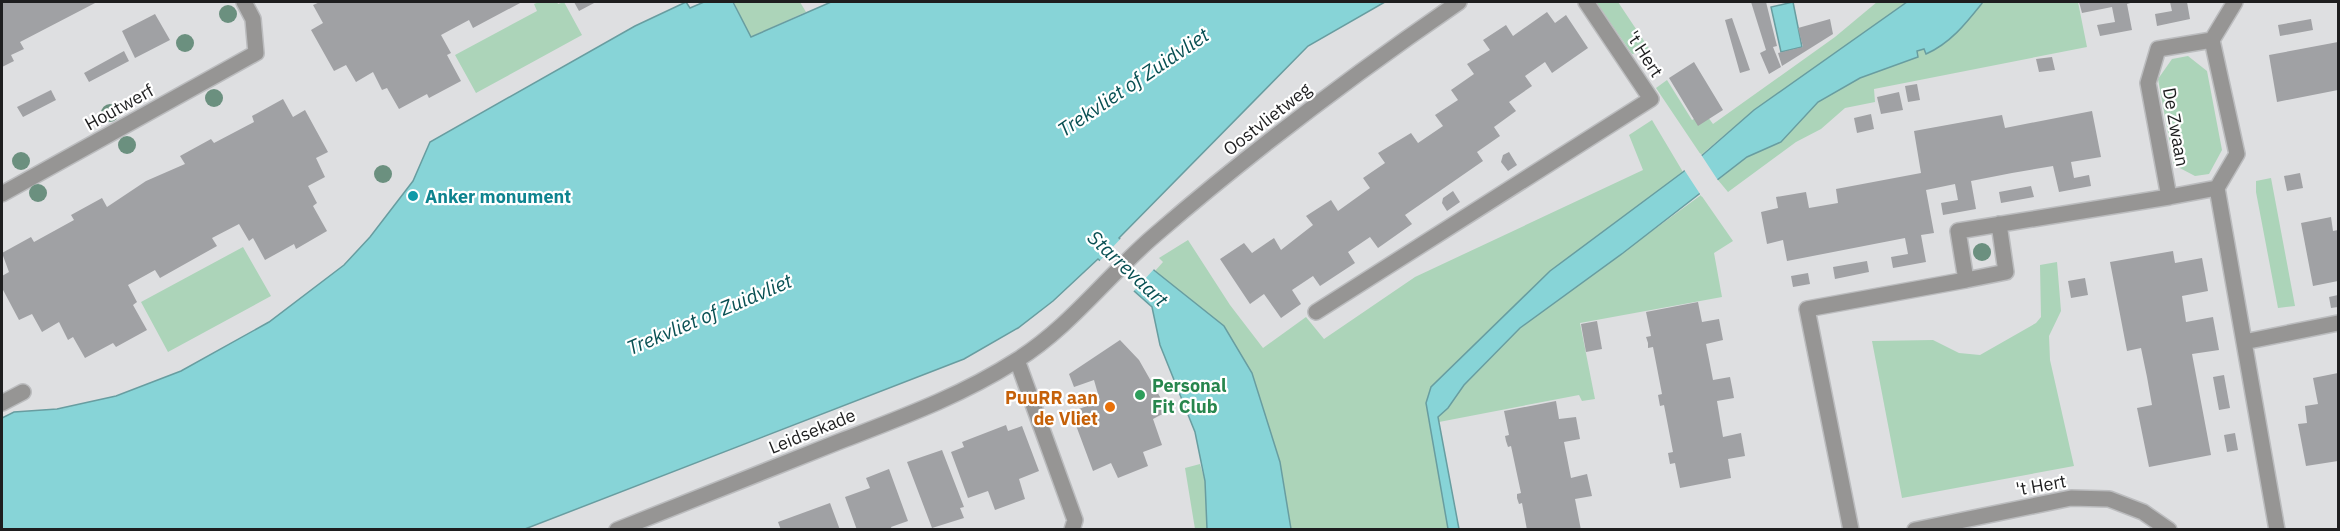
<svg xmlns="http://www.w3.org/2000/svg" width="2340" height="531" font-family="'IBM Plex Sans',sans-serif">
  <rect width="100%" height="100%" fill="#dedfe1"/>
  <path fill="#acd4b9" d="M539,2H557L558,4L564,2L582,35L476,93L455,55L537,11L534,4Z
    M734,2H800L806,12L750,37Z
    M1596,2H1618L1650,50L1632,54Z
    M1877,2H1907L1754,110L1701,155L1656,88L1667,80L1692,120L1705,113L1713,124L1835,37Z
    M1983,2H2078L2087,47L1874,89L1875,102L1845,108L1821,129L1796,142L1728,192L1718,180L1747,157L1781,142L1818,102L1860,78L1918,57L1916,51L1925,49L1926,54C1951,44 1967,21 1983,2Z
    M2188,56L2207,71L2222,150L2209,174L2195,176L2174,165L2158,79L2172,59Z
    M1652,120L1683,172L1550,271L1431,387L1426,403L1448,529H1291L1280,462L1252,373L1155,271L1163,262L1159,258L1188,240L1230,305L1263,348L1306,317L1324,339L1415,277L1643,170L1629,135Z
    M2271,178L2295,306L2278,308L2256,192V181Z
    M1701,195L1733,241L1714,253L1722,297L1580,323L1595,399L1582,401L1579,395L1439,422L1438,416L1448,408L1464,385L1520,328Z
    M243,247L271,296L168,352L141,302Z
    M2057,262L2061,311L2049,336L2050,360L2074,466L1902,498L1872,341L1933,340L1959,353L1980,355L2036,323L2041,317L2040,265Z
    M1200,464L1205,481L1207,529H1195L1185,468Z"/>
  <path fill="#87d4d7" stroke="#689da0" stroke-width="1.5" d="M686,2L690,8L704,2H733L751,37L831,2H1385L1308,46L1119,238L1155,271L1224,326L1252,373L1280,462L1291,529H1207L1205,481L1195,432L1160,345L1152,307L1098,259L1053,301L1018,328L964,359L525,529L2,530V418L14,412L57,409L116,396L181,371L269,322L344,265L370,237L413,181L430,142L635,26Z
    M1793,2L1802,47L1781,52L1771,7Z
    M1907,2H1983C1967,22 1951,43 1926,54L1924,49L1917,51L1918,57L1860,78L1818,102L1781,142L1747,157L1623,253L1520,328L1464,385L1448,408L1438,417L1459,529H1448L1426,403L1431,387L1550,271L1683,172L1754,110Z"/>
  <path fill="#dedfe1" d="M1700,153L1719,182L1702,197L1683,168Z
    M1125,234L1123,238L1155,268L1132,293L1098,263L1094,267Z"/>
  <path fill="#a0a1a4" d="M2,2H97L20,42L24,49L11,55L14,61L2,67Z
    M320,2H522L473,28L469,20L441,35L451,53L447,55L461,81L429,98L427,94L399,109L387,88L382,90L373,72L356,82L346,65L334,71L311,30L323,23L313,5Z
    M574,2H596L579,11Z
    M1751,2H1766L1777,46L1773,47L1781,67L1769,74L1760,53L1766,50Z
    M2079,2H2134L2127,4L2132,30L2100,36L2097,25L2115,22L2112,7L2082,13Z
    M2170,2H2187L2190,19L2157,26L2155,14L2172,11Z
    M1547,12L1555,23L1566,15L1588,48L1552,73L1545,62L1525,76L1532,86L1509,102L1516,111L1494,127L1500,136L1477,152L1483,161L1405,215L1412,224L1378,248L1370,237L1348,252L1355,263L1320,286L1313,276L1292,290L1301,304L1281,318L1264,294L1250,304L1220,259L1244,243L1252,253L1274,238L1281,250L1313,225L1306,216L1331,200L1338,211L1370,188L1363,178L1385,163L1378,153L1411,133L1418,143L1443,126L1435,115L1458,100L1451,90L1474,74L1467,64L1490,50L1483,40L1506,25L1513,36Z
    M155,14L170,40L135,58L122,31Z
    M1732,18L1750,70L1740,73L1725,20Z
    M1830,19L1833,34L1782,66L1778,53L1803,47L1798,28Z
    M2311,19L2313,30L2280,36L2278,25Z
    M2338,42V90L2277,102L2269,55Z
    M124,51L129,61L89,82L84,73Z
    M2052,57L2055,70L2039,72L2036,59Z
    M1694,62L1723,110L1698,126L1669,78Z
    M1917,84L1920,100L1908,102L1905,86Z
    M51,90L56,100L23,117L17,107Z
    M1899,92L1903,110L1881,114L1877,97Z
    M283,99L293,117L305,110L328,152L316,158L325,177L308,186L317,203L313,206L327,231L296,249L294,244L265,260L253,238L249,241L239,224L212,238L217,246L160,278L155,270L128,285L137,302L133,305L147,330L116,347L113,343L85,358L73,337L68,340L59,322L42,332L32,314L19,320L2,288V276L9,272L2,253L31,237L34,242L74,220L71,215L102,198L107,207L146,181L185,164L180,156L211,139L214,143L254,122L252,116Z
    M2092,111L2101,157L2071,162L2074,178L2089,175L2091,186L2059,192L2053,166L2012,173L1971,181L1976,209L1943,215L1941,203L1958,200L1955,184L1926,190L1934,233L1921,235L1926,262L1893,268L1891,257L1908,254L1905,238L1787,261L1783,240L1767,244L1761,212L1778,208L1776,197L1806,192L1809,208L1838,203L1836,189L1921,173L1914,131L2002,115L2005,128Z
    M1871,114L1874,129L1857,133L1854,118Z
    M1509,152L1517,165L1508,171L1501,162L1503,155Z
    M2300,173L2303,188L2287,191L2284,176Z
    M2031,186L2034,197L2001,203L1999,192Z
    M1453,191L1460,202L1447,211L1442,203L1443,198Z
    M2331,217L2333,231L2338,230V281L2313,286L2301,223Z
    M2173,251L2175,263L2202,258L2205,274L2208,291L2182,296L2186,322L2213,317L2219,350L2192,354L2211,455L2149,467L2137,408L2152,405L2147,377L2141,348L2127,351L2110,262Z
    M1867,261L1869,272L1835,279L1833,267Z
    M1808,273L1810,284L1793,287L1791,276Z
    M2085,278L2088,295L2071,298L2068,281Z
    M2338,295V307L2331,308L2329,297Z
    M1698,302L1702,322L1719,319L1723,340L1706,344L1713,380L1730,377L1732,387L1734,398L1717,401L1723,437L1741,433L1745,456L1728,459L1731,478L1680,488L1675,463L1670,464L1668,453L1673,452L1664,405L1660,406L1658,395L1662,394L1653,347L1648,348V343L1646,337L1651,336L1646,312Z
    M1597,321L1602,349L1586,352L1581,324Z
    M1120,340L1139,360L1168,411L1153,419L1162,445L1143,452L1148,466L1118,478L1111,463L1093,471L1071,412L1100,401L1094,380L1074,387L1069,374Z
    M2338,373V461L2306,466L2298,424L2307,423L2305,406L2318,404L2313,378Z
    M2224,375L2230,408L2219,410L2213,377Z
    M1556,401L1559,419L1576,417L1580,439L1564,442L1571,478L1587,474L1592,496L1575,499L1581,530H1527L1522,503L1519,504L1517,498V494L1521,493L1511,446L1508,447L1506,441L1505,436L1509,435L1504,411Z
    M1006,425L1008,431L1022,426L1039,471L1019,479L1025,499L995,510L988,491L968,498L951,452L964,447L962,442Z
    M2235,433L2238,450L2227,452L2224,435Z
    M942,450L964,507L960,508L964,518L932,528L907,462Z
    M889,469L908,521L891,527L892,530H857L845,497L870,488L866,478Z
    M830,503L840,530H781L778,522Z"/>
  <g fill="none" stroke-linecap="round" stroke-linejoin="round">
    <defs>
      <path id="minor" d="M2212,40L2237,154L2217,188L2169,197L2148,83L2158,49Z
        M2212,40L2235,2
        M2217,188L2277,530
        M2,194L256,53L253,19L244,2
        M1966,280L2006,272L1999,224
        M1316,312L1651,99L1586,2
        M2244,342L2338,323
        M1017,360L1075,520L1072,530
        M2,403L23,392
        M617,530C691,500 765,471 838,442C900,418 961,396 1017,360C1070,327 1108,275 1155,235C1252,151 1354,74 1459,2
        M1851,530L1807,309L1966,280L1958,231L2169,197
        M1915,530L2071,498L2109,499L2143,512L2169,530"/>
    </defs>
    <use href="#minor" stroke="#bbbcbe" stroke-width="18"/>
    <use href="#minor" stroke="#969594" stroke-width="15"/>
  </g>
  <g fill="#6b907f">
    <circle cx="228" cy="14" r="9"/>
    <circle cx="185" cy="43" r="9"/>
    <circle cx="214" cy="98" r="9"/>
    <circle cx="110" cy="113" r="9"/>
    <circle cx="127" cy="145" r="9"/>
    <circle cx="21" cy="161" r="9"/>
    <circle cx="383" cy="174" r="9"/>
    <circle cx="38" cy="193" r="9"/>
    <circle cx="1982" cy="252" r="9"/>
  </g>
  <circle fill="#0f9aa8" stroke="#fff" stroke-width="2" cx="413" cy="196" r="6"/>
  <circle fill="#2e9e5b" stroke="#fff" stroke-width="2" cx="1140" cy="395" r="6"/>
  <circle fill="#e8710a" stroke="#fff" stroke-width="2" cx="1110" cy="407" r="6"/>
  <g text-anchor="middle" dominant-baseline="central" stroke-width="4.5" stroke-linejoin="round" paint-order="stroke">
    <g font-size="18" fill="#1e1e1f" stroke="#fff">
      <text transform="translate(1645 54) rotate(57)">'t Hert</text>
      <text transform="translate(119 107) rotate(-29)">Houtwerf</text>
      <text transform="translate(1267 119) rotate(-38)">Oostvlietweg</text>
      <text transform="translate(2176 127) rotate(80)">De Zwaan</text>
      <text transform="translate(812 431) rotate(-22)">Leidsekade</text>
      <text transform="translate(2041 485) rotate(-10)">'t Hert</text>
    </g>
    <g font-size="18" font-weight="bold" fill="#0d838f" stroke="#fff" text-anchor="start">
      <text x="425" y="196">Anker monument</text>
    </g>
    <g font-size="18" font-weight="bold" fill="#27864d" stroke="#fff" text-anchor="start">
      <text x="1152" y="385">Personal<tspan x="1152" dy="21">Fit Club</tspan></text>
    </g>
    <g font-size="18" font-weight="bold" fill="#c56008" stroke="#fff" text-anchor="end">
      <text x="1098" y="397">PuuRR aan<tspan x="1098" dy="21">de Vliet</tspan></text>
    </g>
    <g font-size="20" font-style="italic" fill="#085053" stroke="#fff">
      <text transform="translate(1133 82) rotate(-34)">Trekvliet of Zuidvliet</text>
      <text transform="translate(1128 268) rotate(43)">Starrevaart</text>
      <text transform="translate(709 314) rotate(-23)">Trekvliet of Zuidvliet</text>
    </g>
  </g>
  <rect width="2340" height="531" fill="none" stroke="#1e1e1f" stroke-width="6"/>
</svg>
